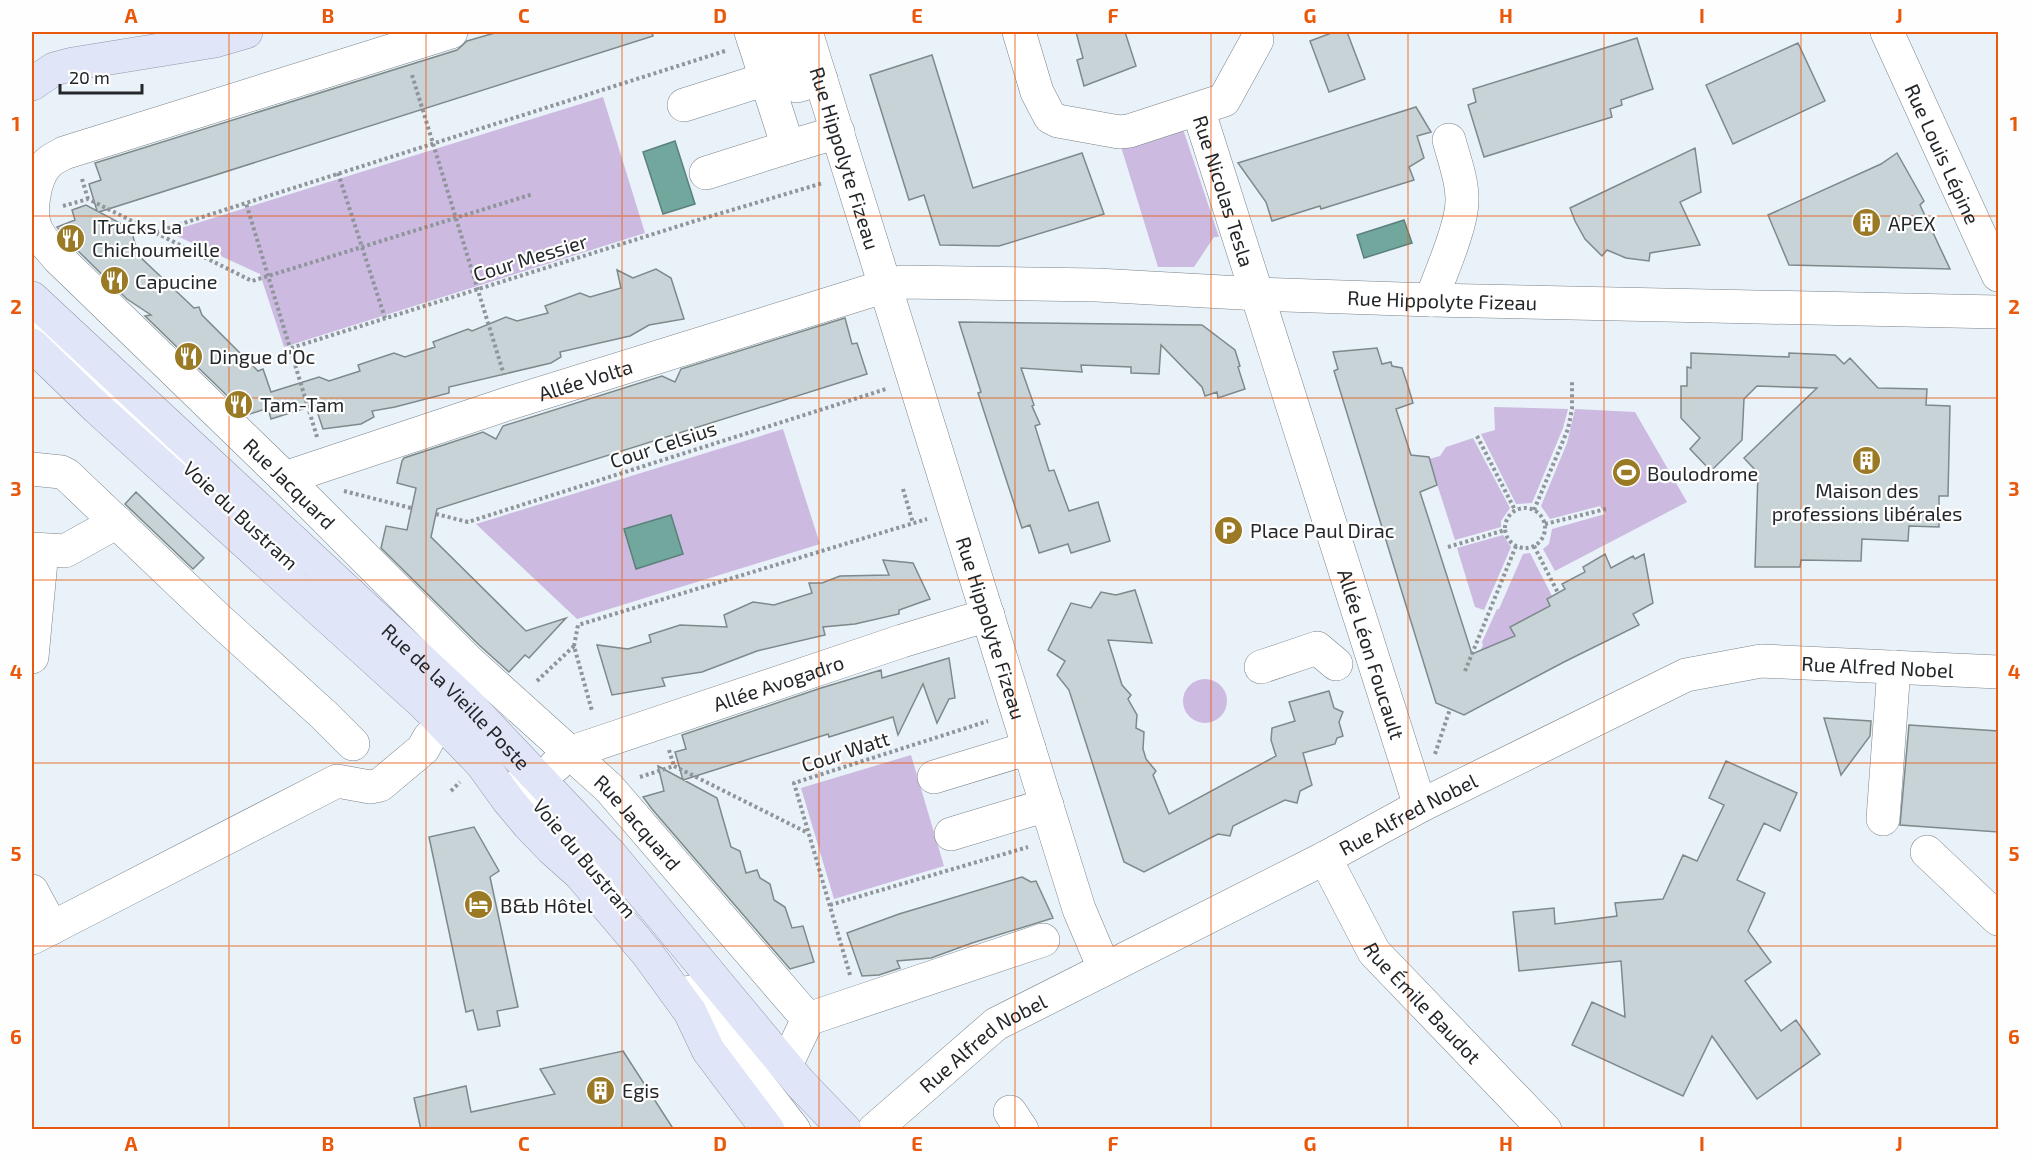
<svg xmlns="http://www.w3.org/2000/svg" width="2030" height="1161" font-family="'Exo 2',sans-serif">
  <rect width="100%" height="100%" fill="#e9f2f9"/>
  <path fill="#ccbae1" d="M603,97L645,233L284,347L260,274L168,232Z
    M1180,120L1219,237H1214L1194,267H1158L1118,137Z
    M1494,407L1568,409L1563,428L1532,503L1516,504L1481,434L1495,430Z
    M1575,409L1635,412L1687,502L1555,571L1543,549L1549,544L1552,529L1605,514L1600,506L1550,519L1541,506L1567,443Z
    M783,429L820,544L577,619L476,524Z
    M1473,438L1510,508L1501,521V527L1455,540L1429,459L1440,456L1446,447Z
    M1503,535L1511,547L1484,610L1475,607L1457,548Z
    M1530,553L1552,596L1547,599L1550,606L1510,627L1515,636L1491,646L1484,665L1476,659L1483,645L1482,642L1497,609H1499L1523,554Z
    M1183 701a22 22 0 1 1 44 0a22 22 0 1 1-44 0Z
    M911,755L944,866L834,899L801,788Z"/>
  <path fill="#71a79d" stroke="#5a817a" stroke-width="1.5" d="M675,141L695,204L663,214L643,152Z
    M1404,220L1412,243L1364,258L1357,235Z
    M671,515L683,554L636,569L624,529Z"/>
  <path fill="#c7d3d6" stroke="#7d898b" stroke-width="1.5" d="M498,32H652L653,36L99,212L131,229L138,255L194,308L199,307L202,315L258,371L263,369L271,392L319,377L329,381L360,371L358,365L394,353L405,357L435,347L433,342L468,329L472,331L506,317L517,321L548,313L545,306L580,293L590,297L621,288L617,270L633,278L656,269L671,278L684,319L649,325L630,336L560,352L561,357L551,363L449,387V393L395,407L372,411L374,417L361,424L323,429L315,405L271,419L268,408L247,415L145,316L151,315L127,299L72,245L57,227L75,220L72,210L86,205L97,211L89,184L101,180L95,163L457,50L467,41Z
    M1076,32H1125L1136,66L1084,86L1077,60L1083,58Z
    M1334,32H1347L1365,79L1329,92L1310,41Z
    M1637,38L1653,89L1621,100L1622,105L1610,109L1612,117L1484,157L1468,105L1476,102L1473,89Z
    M1798,43L1825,101L1733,144L1706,85Z
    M932,55L973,188L1082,153L1104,214L999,246L940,245L924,195L909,200L870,75Z
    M1416,107L1431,132L1417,136L1424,158L1409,167L1414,180L1321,209L1320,206L1272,221L1266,202L1238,163Z
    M1695,148L1701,192L1680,202L1700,245L1650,253L1649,261L1626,258L1607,250L1602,256L1585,239L1575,221L1570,208Z
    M1897,153L1924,201L1920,205L1950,269L1789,265L1768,215L1881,164Z
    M845,318L852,344L857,343L867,374L437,509L431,537L526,631L566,618L529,658L525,655L509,672L479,645L381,548L386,526L407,530L416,488L397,483L402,461L404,458L483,432L496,439L503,426L662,376L675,382L681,369Z
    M959,322L1202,325L1235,350L1240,366L1238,367L1245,389L1218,398L1217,392L1205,396L1202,387L1161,345L1159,374L1131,373V367L1081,365L1082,372L1021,368L1034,405L1032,406L1040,424L1035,426L1049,471L1054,470L1069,511L1098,502L1110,541L1071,553L1068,544L1039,553L1030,525L1022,528L978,393L981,392Z
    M1377,348L1382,364L1391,362L1392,366L1402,368L1408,386L1413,403L1396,409L1411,455L1429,457L1437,485L1420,492L1472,654L1515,636L1510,627L1550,606L1547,599L1565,589L1562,584L1585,572L1583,567L1605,554L1611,568L1633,556L1635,559L1644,554L1653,603L1633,614L1639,625L1564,662L1464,715L1436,703L1334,371L1338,369L1333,352Z
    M1691,353L1789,357V353L1835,355L1844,364L1850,358L1878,388L1927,389L1926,405L1950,406L1948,496H1939V527L1909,526L1908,541L1862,539L1861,561L1801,560L1800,567H1755L1758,473L1744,458L1817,388L1757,386L1744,399L1742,440L1711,471L1690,449L1700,438L1681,418V386H1687V367L1691,368Z
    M136,492L204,558L193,569L125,504Z
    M883,560L913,563L930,599L899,610V614L855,624L823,627L825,635L757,651L702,672L662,678L665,686L612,695L597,645L628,649L651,642L649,635L680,625L727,627L724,615L753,602L774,605L812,593L809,583H822L840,576L889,575Z
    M1135,590L1152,643L1108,640L1122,685L1131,695L1128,699L1137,715L1136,728L1144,732L1143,749L1146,759L1156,771L1153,775L1169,814L1276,756L1271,740L1272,728L1295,721L1289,702L1329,691L1334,708L1343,712L1339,722L1343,736L1337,738L1335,744L1303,753L1312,785L1300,791L1297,803L1285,800L1233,826L1230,836L1218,834L1144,872L1124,862L1069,690L1057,675L1065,661L1048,650L1071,603L1091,608L1101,592L1116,595Z
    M949,658L955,698L949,699L937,723L923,684L898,735L893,717L829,737L828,734L683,780L675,752L686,749L682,735L821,688L881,670L882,678Z
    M1824,718L1871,721L1870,736L1841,775Z
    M1909,725L1998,731V832L1900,825Z
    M1726,761L1797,793L1780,831L1764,823L1737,880L1765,893L1748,931L1771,962L1745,981L1781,1031L1796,1020L1820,1054L1757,1099L1712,1036L1683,1096L1572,1045L1592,1002L1625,1017L1621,961L1519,971L1513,912L1554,908L1555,924L1617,916L1615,903L1663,899L1683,855L1697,861L1724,805L1709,798Z
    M658,766L717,798L731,847L740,851L746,873L757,870L760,878L770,884L774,900L785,907L792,928L803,926L814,962L790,969L652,809L643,797L664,791Z
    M474,827L499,871L490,877L518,1007L497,1011L500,1026L478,1030L473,1010L466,1012L429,837Z
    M1022,877L1031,882L1036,881L1053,918L972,943L931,958L897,961L900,968L879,975L862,976L847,933L899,914Z
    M623,1051L674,1130H421L414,1098L466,1086L471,1112L555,1094L540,1069Z"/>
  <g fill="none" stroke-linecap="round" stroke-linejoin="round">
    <defs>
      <g id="minor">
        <path id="s1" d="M451,32L64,153C59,156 52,159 48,163C34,177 28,214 37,231C42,241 51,249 58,258L285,478L466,659L609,788L808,1019L786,1065"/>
        <path d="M751,32L788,147L838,132"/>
        <path id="s2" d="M806,32L1079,909L1104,968"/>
        <path d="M1019,32L1037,92L1050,117L1058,121L1119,132L1129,131L1224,100L1257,40"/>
        <path id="s3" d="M1887,32L1998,275"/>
        <path d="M776,42L790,83L797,86L821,79"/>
        <path d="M684,105L766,79"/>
        <path id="s4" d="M1198,109L1420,806"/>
        <path d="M706,173L788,147"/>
        <path d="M1431,300C1440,275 1463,224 1462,199C1462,179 1454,159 1449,140"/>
        <path d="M32,322L76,361L113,384"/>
        <path d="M107,412L155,434L291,562"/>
        <path d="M32,469L61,472L67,475L217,618L324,715L353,744"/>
        <path id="s5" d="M285,478L513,402L886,286L902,282L1097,285L1259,294L1431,300L1998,312"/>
        <path d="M32,549L65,551L117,522"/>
        <path d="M32,657L42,550"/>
        <path d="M1261,667L1317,648L1336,664"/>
        <path id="s6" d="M555,766L569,753L902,641L988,615"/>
        <path d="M934,777L1029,748"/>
        <path d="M521,783L545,809L612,889"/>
        <path d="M1883,819L1894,667"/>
        <path d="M951,834L1047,805"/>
        <path d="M1927,852L1998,919"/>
        <path id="s7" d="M1325,858L1374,952L1545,1130"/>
        <path d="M32,891L52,928"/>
        <path d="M32,938L337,781L370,787L380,785L423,749L429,738L462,701"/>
        <path d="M690,992L715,1028L794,1130"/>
        <path d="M808,1019L1043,940"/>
        <path d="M1010,1112L1022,1130"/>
        <path id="s8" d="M874,1130L996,1024L1325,858L1420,806L1686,675L1761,661L1998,672"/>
      </g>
      <g id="major">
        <path d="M32,84L54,69L73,64L215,41L246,32"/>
        <path id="s9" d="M32,298L464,700L611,855L800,1083L845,1130"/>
        <path d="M32,345L97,408L425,705L482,764L508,800L528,824L552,849L580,874L647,953L690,1012L708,1050L768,1130"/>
      </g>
    </defs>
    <use href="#minor" stroke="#7b8389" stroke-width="34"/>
    <use href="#major" stroke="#9197ac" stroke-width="34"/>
    <path stroke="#8f959a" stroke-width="4" stroke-dasharray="3 3" stroke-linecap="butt" d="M412,75L504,375
      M338,173L385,318
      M82,179L88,199
      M63,206L88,199L252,281L533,194
      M156,232L246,203
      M291,348L698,220L823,183
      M1477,436L1515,510
      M317,437L246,203L725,51
      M903,489L913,523
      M344,491L411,508
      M1505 528a20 20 0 1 1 40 0a20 20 0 1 1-40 0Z
      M1534,510L1568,429L1572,409V380
      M436,514L468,522L886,389
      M1545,524L1606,509
      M1534,546L1558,593
      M1448,547L1505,530
      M574,646L578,625L927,519
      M1465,671L1516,546
      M537,681L574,646L592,711
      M669,750L674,766
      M1435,754L1450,709
      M674,766L808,833
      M640,777L674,766
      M451,791L460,782
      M830,905L1028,847
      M850,975L794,783L988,721"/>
    <use href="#minor" stroke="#fff" stroke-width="33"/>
    <use href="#major" stroke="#e0e5f7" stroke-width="33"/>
  </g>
  <path fill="none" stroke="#e8590c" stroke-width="1.5" stroke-opacity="0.55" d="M229,32V1130M426,32V1130M622,32V1130M819,32V1130M1015,32V1130M1211,32V1130M1408,32V1130M1604,32V1130M1801,32V1130M32,216H1998M32,398H1998M32,580H1998M32,763H1998M32,946H1998"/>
  <defs>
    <symbol id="building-disc" viewBox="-11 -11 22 22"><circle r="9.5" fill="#9a7a24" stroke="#fefefe"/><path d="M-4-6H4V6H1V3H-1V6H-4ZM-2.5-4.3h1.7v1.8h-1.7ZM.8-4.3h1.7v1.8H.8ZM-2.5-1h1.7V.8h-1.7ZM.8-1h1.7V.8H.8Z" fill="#fff"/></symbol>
    <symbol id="restaurant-disc" viewBox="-11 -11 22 22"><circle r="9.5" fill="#9a7a24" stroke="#fefefe"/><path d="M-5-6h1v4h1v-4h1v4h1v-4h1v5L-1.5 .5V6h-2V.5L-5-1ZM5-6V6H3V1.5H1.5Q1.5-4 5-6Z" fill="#fff"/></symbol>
    <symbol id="stadium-disc" viewBox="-11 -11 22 22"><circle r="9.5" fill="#9a7a24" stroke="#fefefe"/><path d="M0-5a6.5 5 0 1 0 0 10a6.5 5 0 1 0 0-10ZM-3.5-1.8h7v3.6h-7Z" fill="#fff"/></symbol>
    <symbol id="parking-disc" viewBox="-11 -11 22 22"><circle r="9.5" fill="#9a7a24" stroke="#fefefe"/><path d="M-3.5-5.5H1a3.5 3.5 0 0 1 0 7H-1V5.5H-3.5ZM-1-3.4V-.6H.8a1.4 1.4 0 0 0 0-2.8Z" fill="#fff"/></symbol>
    <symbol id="hotel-disc" viewBox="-11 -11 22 22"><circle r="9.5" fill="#9a7a24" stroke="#fefefe"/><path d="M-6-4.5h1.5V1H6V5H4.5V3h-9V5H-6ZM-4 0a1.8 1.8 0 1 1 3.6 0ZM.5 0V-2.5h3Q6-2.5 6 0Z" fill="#fff"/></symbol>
  </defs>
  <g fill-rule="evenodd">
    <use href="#building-disc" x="1850" y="206" width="33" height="33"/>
    <use href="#restaurant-disc" x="54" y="222" width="33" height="33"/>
    <use href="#restaurant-disc" x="98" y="264" width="33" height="33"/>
    <use href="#restaurant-disc" x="172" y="340" width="33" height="33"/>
    <use href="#restaurant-disc" x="222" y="388" width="33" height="33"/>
    <use href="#building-disc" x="1850" y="444" width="33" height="33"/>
    <use href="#stadium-disc" x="1610" y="456" width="33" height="33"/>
    <use href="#parking-disc" x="1212" y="514" width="33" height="33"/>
    <use href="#hotel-disc" x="462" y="888" width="33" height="33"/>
    <use href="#building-disc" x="584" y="1074" width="33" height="33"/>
  </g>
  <g text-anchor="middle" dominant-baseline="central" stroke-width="4.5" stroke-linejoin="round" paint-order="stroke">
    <g font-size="20" fill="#24272a" stroke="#fefefe">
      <text stroke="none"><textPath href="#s3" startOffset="134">Rue Louis Lépine</textPath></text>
      <text stroke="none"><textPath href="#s2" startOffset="132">Rue Hippolyte Fizeau</textPath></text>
      <text stroke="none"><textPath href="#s4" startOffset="86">Rue Nicolas Tesla</textPath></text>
      <text transform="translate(530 257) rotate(-17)">Cour Messier</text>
      <text stroke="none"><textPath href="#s5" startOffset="1188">Rue Hippolyte Fizeau</textPath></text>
      <text stroke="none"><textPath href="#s5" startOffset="316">Allée Volta</textPath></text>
      <text transform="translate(663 444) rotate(-18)">Cour Celsius</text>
      <text stroke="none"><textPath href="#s1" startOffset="854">Rue Jacquard</textPath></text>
      <text transform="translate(241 515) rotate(43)">Voie du Bustram</text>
      <text stroke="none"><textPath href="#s2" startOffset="624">Rue Hippolyte Fizeau</textPath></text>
      <text stroke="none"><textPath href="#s4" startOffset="572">Allée Léon Foucault</textPath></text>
      <text stroke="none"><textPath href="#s8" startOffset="1128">Rue Alfred Nobel</textPath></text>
      <text stroke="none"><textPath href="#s6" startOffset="240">Allée Avogadro</textPath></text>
      <text stroke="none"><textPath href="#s9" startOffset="582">Rue de la Vieille Poste</textPath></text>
      <text transform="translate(845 751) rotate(-18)">Cour Watt</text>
      <text stroke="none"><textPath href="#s8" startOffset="624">Rue Alfred Nobel</textPath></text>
      <text stroke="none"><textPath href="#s1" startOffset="1340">Rue Jacquard</textPath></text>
      <text transform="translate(585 858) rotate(50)">Voie du Bustram</text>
      <text stroke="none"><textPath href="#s7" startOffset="176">Rue Émile Baudot</textPath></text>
      <text stroke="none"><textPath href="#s8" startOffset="140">Rue Alfred Nobel</textPath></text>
    </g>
    <g font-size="20" fill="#24272a" stroke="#fefefe" text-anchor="start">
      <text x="1888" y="223">APEX</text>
      <text x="92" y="226">ITrucks La<tspan x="92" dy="23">Chichoumeille</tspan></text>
      <text x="135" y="281">Capucine</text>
      <text x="209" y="356">Dingue d'Oc</text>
      <text x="260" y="404">Tam-Tam</text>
      <text x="1647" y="473">Boulodrome</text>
      <text x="1867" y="490" text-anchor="middle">Maison des<tspan x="1867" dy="23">professions libérales</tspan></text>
      <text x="1250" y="530">Place Paul Dirac</text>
      <text x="500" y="905">B&amp;b Hôtel</text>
      <text x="622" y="1090">Egis</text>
    </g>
  </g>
  <rect width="2030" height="1161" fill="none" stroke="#fefefe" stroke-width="66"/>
  <path d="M60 84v9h82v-9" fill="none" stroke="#24272a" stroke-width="3"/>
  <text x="69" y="84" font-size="18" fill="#24272a" stroke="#fefefe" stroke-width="4.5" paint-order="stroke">20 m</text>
  <rect x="33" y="33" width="1964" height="1095" fill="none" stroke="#e8590c" stroke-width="2"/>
  <g font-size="20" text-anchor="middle" font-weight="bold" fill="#e8590c">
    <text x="131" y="23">A</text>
    <text x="328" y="23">B</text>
    <text x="524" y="23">C</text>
    <text x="720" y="23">D</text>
    <text x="917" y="23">E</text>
    <text x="1113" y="23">F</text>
    <text x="1310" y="23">G</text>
    <text x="1506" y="23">H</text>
    <text x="1702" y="23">I</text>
    <text x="1899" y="23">J</text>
    <text x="16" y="131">1</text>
    <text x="2014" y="131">1</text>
    <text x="16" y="314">2</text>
    <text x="2014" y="314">2</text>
    <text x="16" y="496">3</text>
    <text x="2014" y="496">3</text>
    <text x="16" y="679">4</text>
    <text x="2014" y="679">4</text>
    <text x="16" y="861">5</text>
    <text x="2014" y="861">5</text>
    <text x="16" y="1044">6</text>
    <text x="2014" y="1044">6</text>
    <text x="131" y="1151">A</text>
    <text x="328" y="1151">B</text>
    <text x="524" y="1151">C</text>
    <text x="720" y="1151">D</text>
    <text x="917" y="1151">E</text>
    <text x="1113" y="1151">F</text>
    <text x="1310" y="1151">G</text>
    <text x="1506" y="1151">H</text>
    <text x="1702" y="1151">I</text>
    <text x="1899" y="1151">J</text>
  </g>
</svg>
